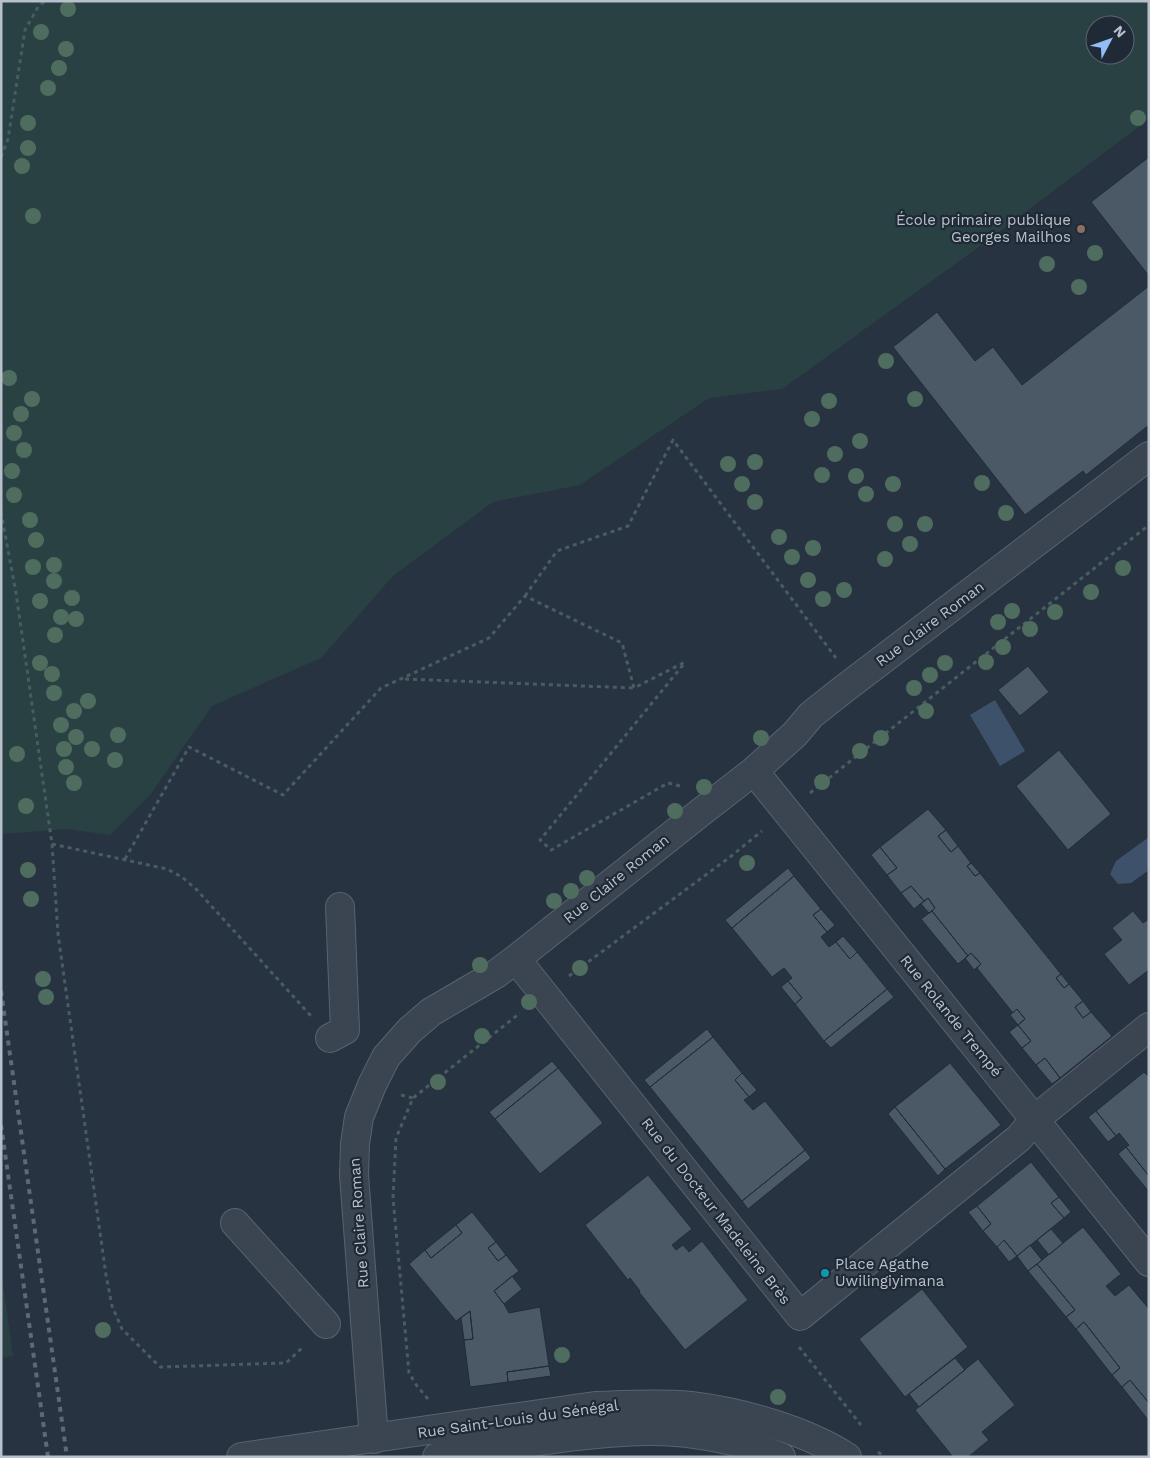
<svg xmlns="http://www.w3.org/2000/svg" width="1150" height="1458" font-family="'Work Sans',sans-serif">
  <rect width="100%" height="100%" fill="#273341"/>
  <path fill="#294142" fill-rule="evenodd" d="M1,1H1149V119L983,244L782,389L709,398L580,485L493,502L393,576L321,658L212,706L151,794L110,835L66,829L3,834L1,824ZM1095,25H1125V55H1095Z
    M1,1269L13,1356L1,1358Z"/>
  <path fill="#3d526a" d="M995,700L1025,751L1000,766L970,715Z
    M1149,837V870L1131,883L1118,884L1110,874L1116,861Z"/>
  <path fill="#4b5967" stroke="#222c39" d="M1149,157V276L1091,202Z
    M1149,286V425L1086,475L1083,471L1025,515L893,347L937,312L975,361L993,347L1022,385Z
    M1028,666L1049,692L1020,716L998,690Z
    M1059,750L1111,814L1068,850L1016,786Z
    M928,809L946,830L938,836L951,852L958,846L971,863L967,866L975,876L980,873L1061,974L1056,978L1064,988L1069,984L1083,1001L1075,1007L1083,1018L1091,1012L1112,1036L1060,1078L1045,1058L1036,1065L1022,1048L1031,1041L1018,1025L1025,1019L1017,1009L1013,1013L977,968L981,964L971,953L968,956L932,911L935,908L928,898L924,901L911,886L901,893L887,875L897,868L880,847Z
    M946,830L958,846L951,852L938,836Z
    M880,847L897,868L887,875L871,855Z
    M971,863L980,873L975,876L967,866Z
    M788,868L794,876L732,928L725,920Z
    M794,876L821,909L813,915L827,932L821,937L829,947L836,942L850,959L857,952L887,989L824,1041L795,1004L802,998L788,981L792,978L784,968L772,977L732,928Z
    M911,886L924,901L914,909L901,893Z
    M928,898L935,908L929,913L921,904Z
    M821,909L835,925L827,932L813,915Z
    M932,911L968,956L958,964L921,919Z
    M1133,911L1143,923L1149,919V970L1129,985L1104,954L1122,940L1112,928Z
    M843,936L857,952L850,959L836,942Z
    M971,953L981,964L974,970L965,958Z
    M1061,974L1069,984L1064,988L1056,978Z
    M788,981L802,998L795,1004L781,987Z
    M887,989L894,997L831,1048L824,1041Z
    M1083,1001L1091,1012L1083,1018L1075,1007Z
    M1017,1009L1025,1019L1018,1025L1010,1015Z
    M1018,1025L1031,1041L1022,1048L1009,1032Z
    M707,1029L713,1037L650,1087L644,1080Z
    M713,1037L742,1073L735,1080L749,1097L744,1100L753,1110L765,1101L805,1150L742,1201L650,1087Z
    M1045,1058L1060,1078L1052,1084L1036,1065Z
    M552,1061L558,1068L495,1119L489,1112Z
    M950,1063L1001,1125L945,1169L895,1107Z
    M558,1068L603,1123L540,1174L495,1119Z
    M1144,1072L1149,1077V1176L1126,1147L1129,1145L1119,1133L1116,1136L1096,1111Z
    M742,1073L757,1090L749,1097L735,1080Z
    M895,1107L945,1169L938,1176L888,1114Z
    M1096,1111L1116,1136L1108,1142L1088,1117Z
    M1126,1147L1149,1176V1192L1118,1154Z
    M805,1150L811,1158L748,1209L742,1201Z
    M1031,1162L1059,1197L1051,1203L1064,1218L1017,1256L1004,1240L997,1247L983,1231L991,1224L977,1206Z
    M648,1175L692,1229L672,1245L676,1250L683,1245L689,1252L702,1241L748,1300L685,1350L639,1292L640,1291L630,1278L628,1280L585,1225Z
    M1059,1197L1071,1212L1064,1218L1051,1203Z
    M977,1206L991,1224L983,1231L968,1212Z
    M472,1212L496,1242L488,1248L498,1261L506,1255L519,1271L494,1291L504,1304L509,1313L540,1307L549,1366L507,1372L508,1382L470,1387L464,1340L473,1339L470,1311L456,1321L409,1264L425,1250L431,1258L462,1233L456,1225Z
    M456,1225L462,1233L431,1258L425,1250Z
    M1083,1227L1121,1274L1106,1286L1115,1296L1129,1285L1149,1309V1403L1130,1380L1122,1387L1112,1375L1120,1368L1084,1322L1076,1329L1066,1317L1075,1310L1037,1264Z
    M1051,1229L1063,1243L1049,1255L1037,1240Z
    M1004,1240L1017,1256L1009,1262L997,1247Z
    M496,1242L506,1255L498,1261L488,1248Z
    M1030,1245L1042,1260L1028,1271L1017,1256Z
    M1037,1264L1075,1310L1066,1317L1028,1271Z
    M512,1276L522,1289L504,1304L494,1291Z
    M922,1289L968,1347L905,1397L859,1339Z
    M470,1311L473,1339L464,1340L461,1318Z
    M1084,1322L1120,1368L1112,1375L1076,1329Z
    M955,1358L965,1370L919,1407L909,1394Z
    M978,1359L1015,1405L982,1432L989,1440L968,1457H953L915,1410Z
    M549,1366L551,1376L508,1382L507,1372Z
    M1130,1380L1149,1403V1421L1122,1387Z"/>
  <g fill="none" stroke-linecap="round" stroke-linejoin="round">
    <defs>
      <path id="minor" d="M754,771L1149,1262
        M516,959L800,1316L1019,1138L1034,1120L1149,1027
        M330,1038L345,1030L340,907
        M235,1223L326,1324
        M374,1439L354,1175L355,1144L359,1117L372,1085L386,1057L410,1030L431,1012L496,974L516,959L701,812L754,771L795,734L811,715L840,692L1149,456
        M241,1457L595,1406C627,1405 659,1403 691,1406C741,1412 805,1430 847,1457
        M437,1457C507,1447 577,1432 648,1431C689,1430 744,1441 781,1457"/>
    </defs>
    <use href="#minor" stroke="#59636f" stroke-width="30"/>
    <path stroke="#475d5f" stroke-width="3" stroke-dasharray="4 4" stroke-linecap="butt" d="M1,157L8,139L25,30L38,7L45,1
      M1,512L16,593L52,844L58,934L106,1275L112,1306L122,1329L160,1367L286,1363L304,1346
      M525,596L557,551L628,526L673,440L836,658
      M683,665L540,840L551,850L668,783L684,787
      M405,679L634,688
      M810,793L1149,525
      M52,844L167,869L182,877L197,890L311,1016
      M125,859L189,747L283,795L381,688L489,638L525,596L622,643L634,688L685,662
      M569,976L730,857L762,831
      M401,1095L413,1098
      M799,1347L861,1425
      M428,1399L417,1386L409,1373L393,1198L396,1138L413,1098L520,1013
      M878,1452L885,1457"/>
    <use href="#minor" stroke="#3b4551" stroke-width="28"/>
    <path stroke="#5d6978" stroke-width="4" stroke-dasharray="5 5" stroke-linecap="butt" d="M1,991L67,1457
      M1,1125L48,1457"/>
  </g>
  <g fill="#4f6d5f">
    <circle cx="68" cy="9" r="8"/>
    <circle cx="41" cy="32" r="8"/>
    <circle cx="66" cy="49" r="8"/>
    <circle cx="59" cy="68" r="8"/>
    <circle cx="48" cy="88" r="8"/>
    <circle cx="1138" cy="118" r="8"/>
    <circle cx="28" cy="123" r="8"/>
    <circle cx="28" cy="148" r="8"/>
    <circle cx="22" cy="166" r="8"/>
    <circle cx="33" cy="216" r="8"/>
    <circle cx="1095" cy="253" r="8"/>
    <circle cx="1047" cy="264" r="8"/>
    <circle cx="1079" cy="287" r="8"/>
    <circle cx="886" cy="361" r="8"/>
    <circle cx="9" cy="378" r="8"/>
    <circle cx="32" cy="399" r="8"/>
    <circle cx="915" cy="399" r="8"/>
    <circle cx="829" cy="401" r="8"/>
    <circle cx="21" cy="414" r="8"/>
    <circle cx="812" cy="419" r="8"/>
    <circle cx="14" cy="433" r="8"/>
    <circle cx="860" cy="441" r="8"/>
    <circle cx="24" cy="450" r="8"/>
    <circle cx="835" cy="454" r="8"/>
    <circle cx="755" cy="462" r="8"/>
    <circle cx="728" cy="464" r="8"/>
    <circle cx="12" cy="471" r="8"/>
    <circle cx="822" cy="475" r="8"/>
    <circle cx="856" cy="476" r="8"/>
    <circle cx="982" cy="483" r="8"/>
    <circle cx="742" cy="484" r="8"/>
    <circle cx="893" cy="484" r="8"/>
    <circle cx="866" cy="494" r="8"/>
    <circle cx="14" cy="495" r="8"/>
    <circle cx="755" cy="502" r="8"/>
    <circle cx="1006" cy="513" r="8"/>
    <circle cx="30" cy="520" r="8"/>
    <circle cx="895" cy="524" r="8"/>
    <circle cx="925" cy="524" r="8"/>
    <circle cx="779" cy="537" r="8"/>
    <circle cx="36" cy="540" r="8"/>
    <circle cx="910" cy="544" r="8"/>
    <circle cx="813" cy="548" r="8"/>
    <circle cx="792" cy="557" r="8"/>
    <circle cx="885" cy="559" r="8"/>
    <circle cx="54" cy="565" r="8"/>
    <circle cx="33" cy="567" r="8"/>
    <circle cx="1123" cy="568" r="8"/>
    <circle cx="808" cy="580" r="8"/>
    <circle cx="54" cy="581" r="8"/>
    <circle cx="844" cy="590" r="8"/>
    <circle cx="1091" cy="592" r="8"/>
    <circle cx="72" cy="598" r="8"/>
    <circle cx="823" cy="599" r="8"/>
    <circle cx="40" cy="601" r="8"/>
    <circle cx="1012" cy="611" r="8"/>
    <circle cx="1055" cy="612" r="8"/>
    <circle cx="61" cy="617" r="8"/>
    <circle cx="76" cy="619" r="8"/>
    <circle cx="998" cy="622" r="8"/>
    <circle cx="1030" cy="629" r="8"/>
    <circle cx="55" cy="635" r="8"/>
    <circle cx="1003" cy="647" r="8"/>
    <circle cx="986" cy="662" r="8"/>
    <circle cx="40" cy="663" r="8"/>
    <circle cx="945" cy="663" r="8"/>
    <circle cx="52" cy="674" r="8"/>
    <circle cx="930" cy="675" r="8"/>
    <circle cx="914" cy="688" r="8"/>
    <circle cx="54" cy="693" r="8"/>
    <circle cx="88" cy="701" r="8"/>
    <circle cx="74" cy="711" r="8"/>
    <circle cx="926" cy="711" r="8"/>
    <circle cx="61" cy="725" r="8"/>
    <circle cx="118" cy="735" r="8"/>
    <circle cx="76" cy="737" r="8"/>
    <circle cx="761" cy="738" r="8"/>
    <circle cx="881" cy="738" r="8"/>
    <circle cx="64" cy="749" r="8"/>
    <circle cx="92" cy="749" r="8"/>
    <circle cx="860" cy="751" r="8"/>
    <circle cx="17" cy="754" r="8"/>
    <circle cx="115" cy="760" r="8"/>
    <circle cx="66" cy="767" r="8"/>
    <circle cx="822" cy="782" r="8"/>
    <circle cx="74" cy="783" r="8"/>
    <circle cx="704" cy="787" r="8"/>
    <circle cx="26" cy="806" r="8"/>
    <circle cx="675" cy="811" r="8"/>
    <circle cx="747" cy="863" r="8"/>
    <circle cx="28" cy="870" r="8"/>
    <circle cx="587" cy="878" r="8"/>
    <circle cx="571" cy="891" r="8"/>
    <circle cx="31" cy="899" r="8"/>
    <circle cx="554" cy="901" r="8"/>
    <circle cx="480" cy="965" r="8"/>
    <circle cx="580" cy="968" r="8"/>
    <circle cx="43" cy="979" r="8"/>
    <circle cx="46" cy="997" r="8"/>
    <circle cx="529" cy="1002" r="8"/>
    <circle cx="482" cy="1036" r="8"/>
    <circle cx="438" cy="1082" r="8"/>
    <circle cx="103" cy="1330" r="8"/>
    <circle cx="562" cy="1355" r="8"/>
    <circle cx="778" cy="1397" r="8"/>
  </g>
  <circle fill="#8d6e63" stroke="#202a37" stroke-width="2" cx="1081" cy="229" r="5"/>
  <circle fill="#0f9aa8" stroke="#202a37" stroke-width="2" cx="825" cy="1273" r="5"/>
  <g text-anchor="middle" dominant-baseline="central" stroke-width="4.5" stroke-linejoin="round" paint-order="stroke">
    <g font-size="15" fill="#b8c0cb" stroke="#202a37" text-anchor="end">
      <text x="1071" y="220">École primaire publique<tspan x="1071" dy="17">Georges Mailhos</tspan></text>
      <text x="835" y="1264" text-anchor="start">Place Agathe<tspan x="835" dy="17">Uwilingiyimana</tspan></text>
    </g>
    <g font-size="15" fill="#b8c0cb" stroke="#202a37">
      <text transform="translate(930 624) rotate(-37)">Rue Claire Roman</text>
      <text transform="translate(616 879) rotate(-39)">Rue Claire Roman</text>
      <text transform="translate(951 1016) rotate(51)">Rue Rolande Trempé</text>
      <text transform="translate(716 1211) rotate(52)">Rue du Docteur Madeleine Brès</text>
      <text transform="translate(359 1223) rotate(-94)">Rue Claire Roman</text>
      <text transform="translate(518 1419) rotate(-8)">Rue Saint-Louis du Sénégal</text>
    </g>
  </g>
  <rect width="1150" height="1458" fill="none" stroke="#b8c0cb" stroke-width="5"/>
  <g transform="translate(1110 40) rotate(49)"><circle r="24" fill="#202a37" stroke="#5d6672"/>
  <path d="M0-4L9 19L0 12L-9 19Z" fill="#92bdf6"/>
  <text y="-8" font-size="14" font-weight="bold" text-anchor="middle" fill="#b8c0cb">N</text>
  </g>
</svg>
